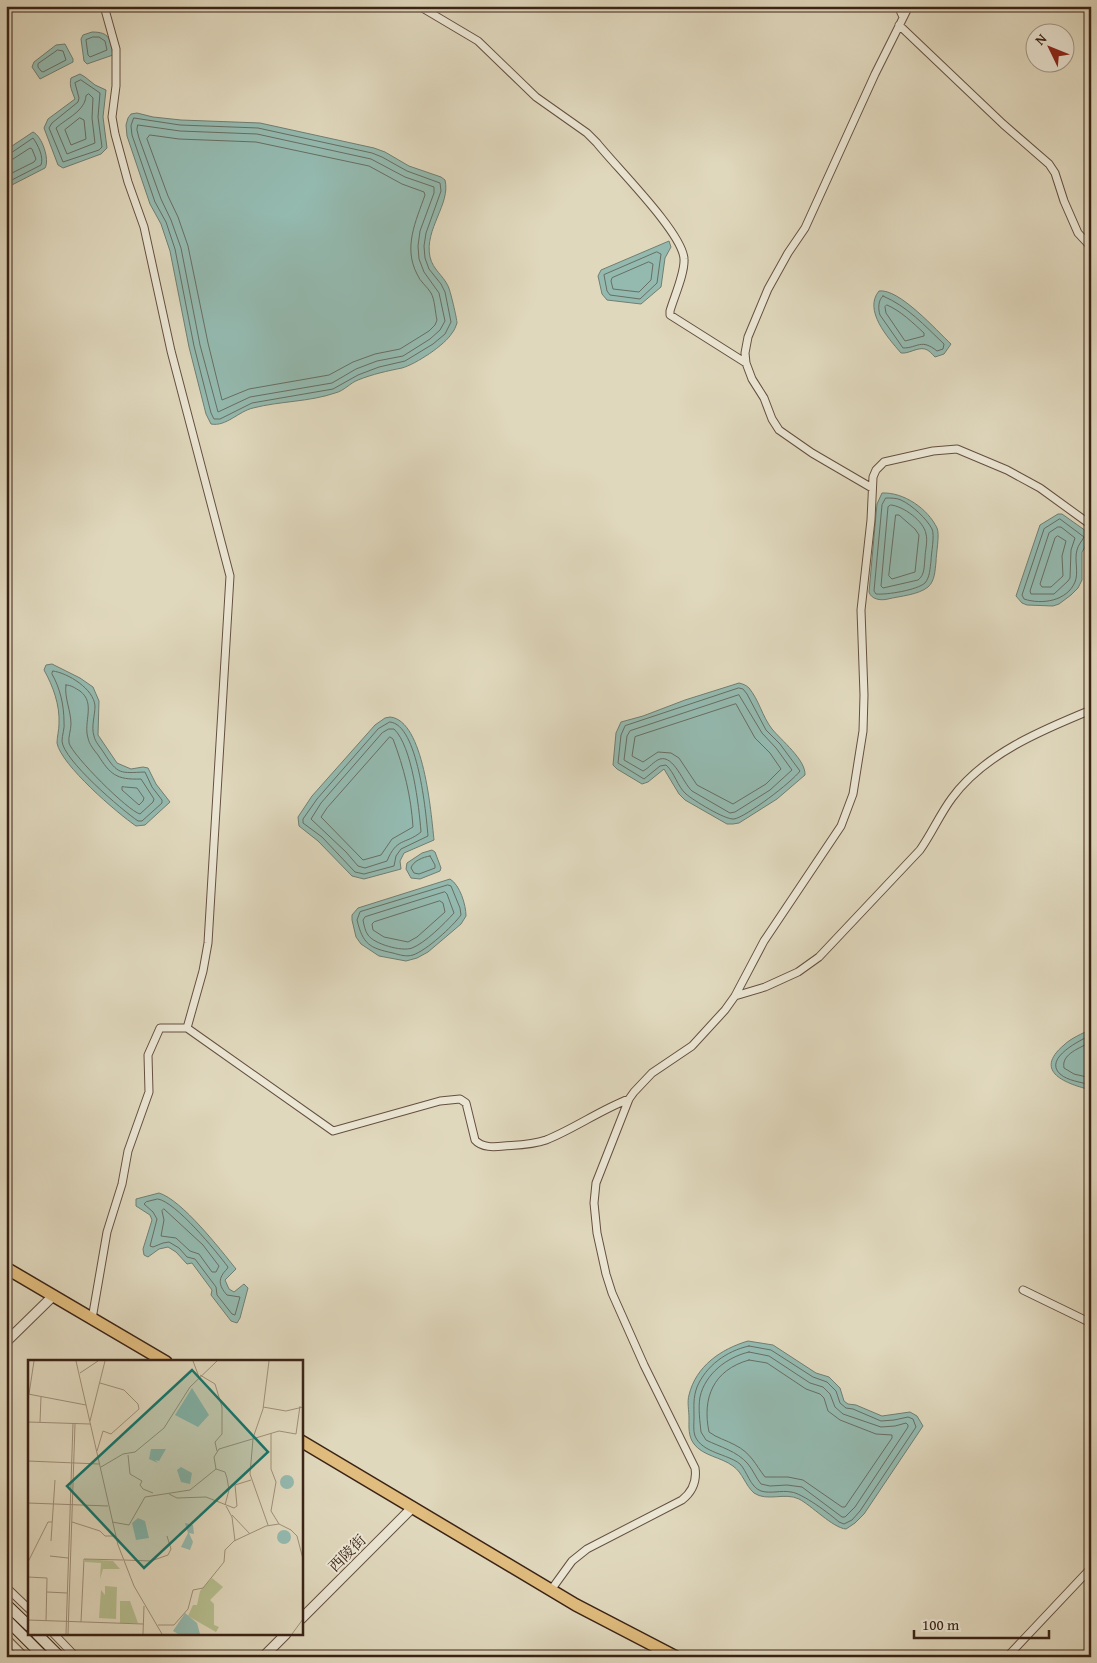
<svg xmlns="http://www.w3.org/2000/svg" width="1097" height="1663" font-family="'Gentium Book Plus','Noto Serif SC',serif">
  <rect width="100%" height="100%" fill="#e0d8bd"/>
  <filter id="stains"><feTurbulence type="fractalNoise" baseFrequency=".004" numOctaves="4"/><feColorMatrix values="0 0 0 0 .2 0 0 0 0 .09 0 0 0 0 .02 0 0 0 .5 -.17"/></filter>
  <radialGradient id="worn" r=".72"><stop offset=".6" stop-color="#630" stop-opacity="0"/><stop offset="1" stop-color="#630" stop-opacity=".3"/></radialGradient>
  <path fill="#94bab0" stroke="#707e72" d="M92,32C110,32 110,39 113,55L87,64L84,61L81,39L83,35Z
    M65,44L73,59V62L40,79L32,67L34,62L56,45Z
    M80,74L85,77L95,85L106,90L103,117L107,148L101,154L63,168L58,165L44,128L48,119L75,99C72,91 69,86 71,78Z
    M137,113L153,117L181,120L260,123L374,148L385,152L409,166L441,177L445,180C451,204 424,229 430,257C433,270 443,275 448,286C450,289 457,319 457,323C456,326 454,331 452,333C445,345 416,364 402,368C387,371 373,374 358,380C350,383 344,391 335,393C309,402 280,401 253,408C239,411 226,427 211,424L206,414L189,347L170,251L161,224L150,204L127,136L126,125L128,118L131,114Z
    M33,132C42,136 50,160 45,168L6,188V150Z
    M669,241L671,247L665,258L661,287L641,304L607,300L602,294L598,276L601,270Z
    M879,291C899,288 937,331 951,344L944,354L935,357C932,354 929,350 925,349C917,347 909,354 901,353C888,338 863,310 879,291Z
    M882,493C904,492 928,509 937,528C940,534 936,554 936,562C935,570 935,581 928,587C918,595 900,596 888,599C880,601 871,599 869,592L877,504Z
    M1058,514H1062L1086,531L1089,536L1088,542L1082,552V580L1078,588L1071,595L1059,604L1053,606L1027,605L1022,603L1016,596L1040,525Z
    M52,664L80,678L93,687L99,701L98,735L117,763L131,769L143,767L148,768L156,784L170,802L145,825L136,826C117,813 61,765 57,743C57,737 59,730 59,724C60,705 53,686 44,670L46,665Z
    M739,683C743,684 746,685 749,688C759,700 762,716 772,729C781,740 806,760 805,775L777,799L739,823L733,824H727L685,800L679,794L664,769L648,782L642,784L617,769L613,765L616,733L621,722L643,716L685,700Z
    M390,717C424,720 431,813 434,840L404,853L400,861L401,869L364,879L352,876L318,841L299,826L298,817L312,796L375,725L385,718Z
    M432,850L435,852L441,868L440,871L420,879L411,878L406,869L407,863L422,853Z
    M450,879C460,885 466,905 466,916L461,924L428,952L417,958L406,961L379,956L361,944L356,937L352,920V915L358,908Z
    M1091,1029V1090C1067,1084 1032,1072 1064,1045C1071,1038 1082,1034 1091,1029Z
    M159,1193C182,1200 220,1249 236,1269L225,1280L229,1289L234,1292L244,1284L248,1288L240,1318L237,1323L231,1321L211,1295L212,1290L192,1263L187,1264L176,1252L168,1247L159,1249L148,1257L144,1255L143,1249L152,1220L150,1215L136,1206V1199Z
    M748,1341L773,1345L816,1373L829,1377L840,1388L844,1401L848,1404L856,1405L882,1416L910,1412L917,1416L923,1426L864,1514L855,1523L846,1529C833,1528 811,1505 799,1499C785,1492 767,1502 754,1493C745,1485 743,1473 733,1466C721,1457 703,1456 694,1444C688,1436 689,1427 689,1418C689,1411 687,1402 689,1395C696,1366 721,1349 748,1341Z"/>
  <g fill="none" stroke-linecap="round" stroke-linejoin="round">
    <path stroke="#676e63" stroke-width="1" d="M93,37H99L105,41L107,50L90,57L88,55L86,40Z
      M58,50L63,51L66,60L43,72L41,71L38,67V64Z
      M81,80L100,93L98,117L102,147L99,150L63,162L49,128L52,123L78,102L79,98L75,83Z
      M89,94L93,98L92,118L95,143L67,154L56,128C67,118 85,111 86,96Z
      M80,118L84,120L86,139L71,145L65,130Z
      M134,118L180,125L258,128L372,153L382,157L407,171L440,183L441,191L426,233L424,246L425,258L429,269L441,284L445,292L451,322L445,334L433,344L405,361L379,367L358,375L333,389L252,403L220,419H214L211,413L194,346L175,249L166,222L155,202L132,135L131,126Z
      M138,125L180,131L257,134L371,159L405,177L434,187V193L420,231L418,246L419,259L424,272L439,293L445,321L440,330L430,339L403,356L377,361L356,369L332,383L250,397L218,412L200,345L181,248L171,220L161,199L139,138L137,130Z
      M150,135L179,139L256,142L369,166L402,184L424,192L425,195C416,221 403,247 417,274C420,282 427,286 431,293C435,300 435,312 437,320L435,325L429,331L400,349L375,354L353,362L329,375L249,389L222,400L208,343L188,246L178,217L168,196L147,139Z
      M6,154L11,153L33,138C38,145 44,157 41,165L6,183
      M6,160L13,159L30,148L32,149L36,159L34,162L6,176
      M657,252L661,254L657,283L640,299L610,295L607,291L604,275Z
      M649,262L653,264L651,280L639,292L613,289L611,281L612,278Z
      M883,296C907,306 925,326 944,344L943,349L937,351C921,338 918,348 903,348L880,315C878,309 878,300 883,296Z
      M887,305C901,311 913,323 924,333V336L905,341L886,313L885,307Z
      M886,498C891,498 897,498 901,500C912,505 927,519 932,529C935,535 931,554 931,561C930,568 930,577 925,583C917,590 887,595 876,594L874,591L882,505Z
      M891,505C903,506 924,521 926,534C928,541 925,551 925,558C924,566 925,575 918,580L883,588L881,586L888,507Z
      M896,515H899L915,529L919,535L915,572L892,579L889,576Z
      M1060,519L1084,537C1082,541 1078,545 1077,550C1074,560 1079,572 1075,582C1067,601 1042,605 1024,599L1022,595L1044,529Z
      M1058,527H1061L1075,538L1071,550L1070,578L1068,581L1054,594H1031L1030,591L1049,533Z
      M1058,536L1066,541L1062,556L1063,576L1051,587H1042L1040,584L1055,538Z
      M53,671C68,673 94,689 95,706C95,715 91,727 94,736C95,742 101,748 104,753C118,775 120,773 145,772L152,787L162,800V803L142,821H138C122,810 63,760 62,741C62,735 65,728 64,722C64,705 60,688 52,674Z
      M66,685C71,685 75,688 80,691C96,703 83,722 88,738C89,744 94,750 98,755C110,774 116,780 141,779L154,799L153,802L140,814C128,811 73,756 69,743C68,737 71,730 71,724C71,711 64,697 66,685Z
      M739,688L743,689L747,694L766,730L780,744L800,771C792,782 746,817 734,819C725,820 693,800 686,794C677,786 675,773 666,765L660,766L644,779L618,763L621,735L625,726Z
      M739,695L762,733L776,748L792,770L770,790L735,812L730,813L692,791C683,783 674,755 660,759C654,761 649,768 643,771L624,760L627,736L630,731Z
      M736,704L755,738L770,753L781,769L766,784L733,804L697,785L679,758L671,753L658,752L643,762L632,756L635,737Z
      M390,722C418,724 426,813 428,836L401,849L396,856L394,866L364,874L355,872L322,837L303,823V819L317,799L378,729Z
      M389,729H394C412,746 419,806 421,832C405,845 397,837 387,861L365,868L358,866L346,852L311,819L321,803L382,733Z
      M390,737L393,739C404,768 411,796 413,827L392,839L381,855L363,860L321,817L327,808Z
      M125,787L137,788L144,798L143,801L139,805L122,790V787Z
      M430,856L435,865V868L419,874L414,873L411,868C413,861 423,857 430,856Z
      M448,885L451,886L460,908L461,915C452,927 427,950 413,955C406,957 400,955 393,953C369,948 363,944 357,920L360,912Z
      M445,892L447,894L454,913C444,924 425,943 412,948C402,952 374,944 368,935C365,931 364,925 363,920L365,917Z
      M440,901L443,903L445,912L417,937L408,942L384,937L373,930L372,924L374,922Z
      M1091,1035C1081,1040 1043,1058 1060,1074C1068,1081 1081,1082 1091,1085
      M1091,1042C1080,1048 1061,1054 1064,1068L1074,1074L1091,1078
      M158,1199C176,1202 216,1251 228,1267L227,1269C218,1278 218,1285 227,1295L240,1297L235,1315L232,1314L217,1295L216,1287L195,1259L187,1257L179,1248L169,1242L163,1243L153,1247L150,1246L157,1219L153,1212L144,1204L146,1202Z
      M164,1209L203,1245L219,1266L216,1272H212L199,1254L190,1251L176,1238L161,1236L164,1220L162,1211Z
      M749,1346L771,1350L813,1377L827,1382L836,1391L840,1403L846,1408L853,1409L881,1421L894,1420L908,1417L913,1419L916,1427L860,1511L852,1520L844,1524L839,1522C830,1514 802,1493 791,1492C781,1490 771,1494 761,1491C750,1487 747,1471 740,1464C728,1454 702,1453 695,1436C693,1431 694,1423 694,1417C694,1406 693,1398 697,1387C706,1366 726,1351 749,1346Z
      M749,1352L769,1356L810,1383L823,1387L830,1394L835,1407L843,1414L881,1427L895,1426L906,1423L908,1425V1427L855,1507L845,1517H842L802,1487L787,1485L770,1486L761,1484C756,1478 753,1470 748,1464C737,1451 720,1447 706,1440L701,1432C700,1422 698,1408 700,1397C705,1374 727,1357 749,1352Z
      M749,1360L767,1363L806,1389L820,1394L824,1398L828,1411L840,1420L876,1434L892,1435V1438L845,1507H842L803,1480L788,1477H765C755,1464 751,1453 735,1445C726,1440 717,1438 709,1432C702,1398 713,1370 749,1360Z"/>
    <defs>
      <path id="minor" d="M104,6L116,49V86L112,117L115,134L128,182L144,227L171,351L230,576L208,943L203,971L187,1028
        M419,6L478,41L536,97L587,133L597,143C615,166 683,233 684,259C685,273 674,297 670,311V315L746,363
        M898,6L903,17
        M899,25L1003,124L1049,164L1055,173L1064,201L1078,233L1091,247
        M872,488L812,453L779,430L772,419L764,398L752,379L746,363L745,353L748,337L768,289L788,253L805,228L875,74L909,6
        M735,996L765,987L798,972L819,957L920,850C932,833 940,814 952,798C984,754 1042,730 1091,710
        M1023,1290L1091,1323
        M92,1319L107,1232L122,1184L128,1151L149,1092L148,1055L160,1028H187L333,1131L440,1101L460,1099L466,1103L475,1140C482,1148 494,1147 504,1146C518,1145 532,1145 546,1140C574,1129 600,1110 629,1099
        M6,1587L29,1609
        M551,1590L572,1561L587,1549L682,1500C692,1492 697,1481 695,1468L644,1365L612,1293L606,1274L597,1233L594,1203L596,1183L629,1099L634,1092L652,1073L692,1046L725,1010L735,996L764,941L841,826L853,794L863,731L864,695L861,610L871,520L873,477L876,470L884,462L933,451L957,449L1007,470L1040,488L1091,525
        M54,1634L76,1657
        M6,1638L25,1657
        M1007,1657L1091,1568"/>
      <path id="tertiary" d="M6,1342L53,1296
        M301,1619L413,1507
        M263,1657L286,1634"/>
      <path id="secondary" d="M6,1604L29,1626
        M6,1619L44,1657
        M37,1634L60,1657"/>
      <path id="trunk" d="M6,1268L166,1362
        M301,1441L576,1605L676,1657"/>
    </defs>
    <use href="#minor" stroke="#645040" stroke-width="9"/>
    <use href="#tertiary" stroke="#645040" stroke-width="11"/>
    <use href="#secondary" stroke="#3a2316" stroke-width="12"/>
    <use href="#trunk" stroke="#3a2316" stroke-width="14"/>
    <use href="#minor" stroke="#ebe6d4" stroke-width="7"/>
    <use href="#tertiary" stroke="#ebe6d4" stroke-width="9"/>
    <use href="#secondary" stroke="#ebe6d4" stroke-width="10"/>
    <use href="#trunk" stroke="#e0bc7e" stroke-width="11"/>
  </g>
  <g text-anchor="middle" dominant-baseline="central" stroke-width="4" stroke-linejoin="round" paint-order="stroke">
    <g font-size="15" fill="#3a2316" stroke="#ebe6d4">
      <text transform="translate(347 1553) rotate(-45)">西陵街</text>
    </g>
  </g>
  <g transform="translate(28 1360)">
    <rect width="275" height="275" fill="#e0d8bd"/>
    <path d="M57,199L85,201L92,209H75L72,219L73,203L57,202ZM184,218L195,227L182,240L186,244V265L191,267L188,272L160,256L165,245H169L172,231ZM77,226L89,227L88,259L71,258L73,230L77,235ZM92,241H102L110,263H92Z" fill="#b5be8f"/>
    <path d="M164,28L181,55L170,67L147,55ZM123,89H138L131,101L127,100L130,103L121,99ZM153,107L164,113L162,124L153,122L149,110ZM252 122a7 7 0 1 1 14 0a7 7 0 1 1-14 0ZM110,158L117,161L121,178L108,180L104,163ZM157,163L165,165L166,174L161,173L165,182L162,190L153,187L160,173ZM249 177a7 7 0 1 1 14 0a7 7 0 1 1-14 0ZM157,253L169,263L172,274H150L145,271Z" fill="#94bab0"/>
    <path fill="none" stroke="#9e907a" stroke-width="1" d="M48,1L90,185L106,226L134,274M165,1L171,17M52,13L70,1M172,15L187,24L194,47V74L187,82L189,91M0,34L58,45M1,34L6,1M235,47L258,51L275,47M62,61L77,1M0,62L62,64M12,62L13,37M243,73V109L248,122L243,151L251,164M225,78L235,49L241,1M225,79L222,114L240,165M69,91L75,71L83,74L111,49L110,44L96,30L72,23M100,95L102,114L114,121L112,125L115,129L125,133M0,101L71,104M73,107L95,94L107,92L136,68L162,27L189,1M188,109L186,97L191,89L251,71L268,74L272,46M188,109L197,112L199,118L201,130L197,145M141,134L149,138L178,137L206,148L209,146L207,125L223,120M0,143L80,146M198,146L204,157L207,181M204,155L222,174M44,162L72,171L77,176H87M84,162L101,165L117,137L162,130L188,109M23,181L27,120M22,196L40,198M96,200L123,201L140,195L143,189L139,176M0,202L20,162H24M0,217L19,218L18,261M19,232L39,233M0,260L115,264M53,262L56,199L95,200M130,265H146L160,249L165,230L175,228L196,202L197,190L206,181L238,166L251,164L263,170L269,176L275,199M38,274L45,63M40,274L47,64M115,274L116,246M264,274L275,259"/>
    <path fill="#0f766e" fill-opacity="0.15" stroke="#0f766e" stroke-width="2.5" d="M164,10L240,92L116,208L39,126Z"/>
    <rect width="275" height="275" fill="none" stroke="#3a2316" stroke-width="2.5"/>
  </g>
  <rect width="1097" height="1663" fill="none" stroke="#e0d8bd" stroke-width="25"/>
  <rect x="8" y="8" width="1082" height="1648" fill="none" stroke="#3a2316" stroke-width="2.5"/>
  <rect x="12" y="12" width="1072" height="1638" fill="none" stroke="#3a2316"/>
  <g transform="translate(1050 48) rotate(313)"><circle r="24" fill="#ebe6d4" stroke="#a49888"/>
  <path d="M0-4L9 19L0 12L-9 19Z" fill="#8f2418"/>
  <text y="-8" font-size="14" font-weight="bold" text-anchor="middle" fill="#3a2316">N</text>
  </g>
  <path d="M914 1630v8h135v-8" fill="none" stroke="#3a2316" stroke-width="2.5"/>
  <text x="922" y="1630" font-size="15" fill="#3a2316" stroke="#ebe6d4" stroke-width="4" paint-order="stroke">100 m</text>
  <rect width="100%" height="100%" filter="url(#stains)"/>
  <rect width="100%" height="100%" fill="url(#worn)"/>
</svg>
